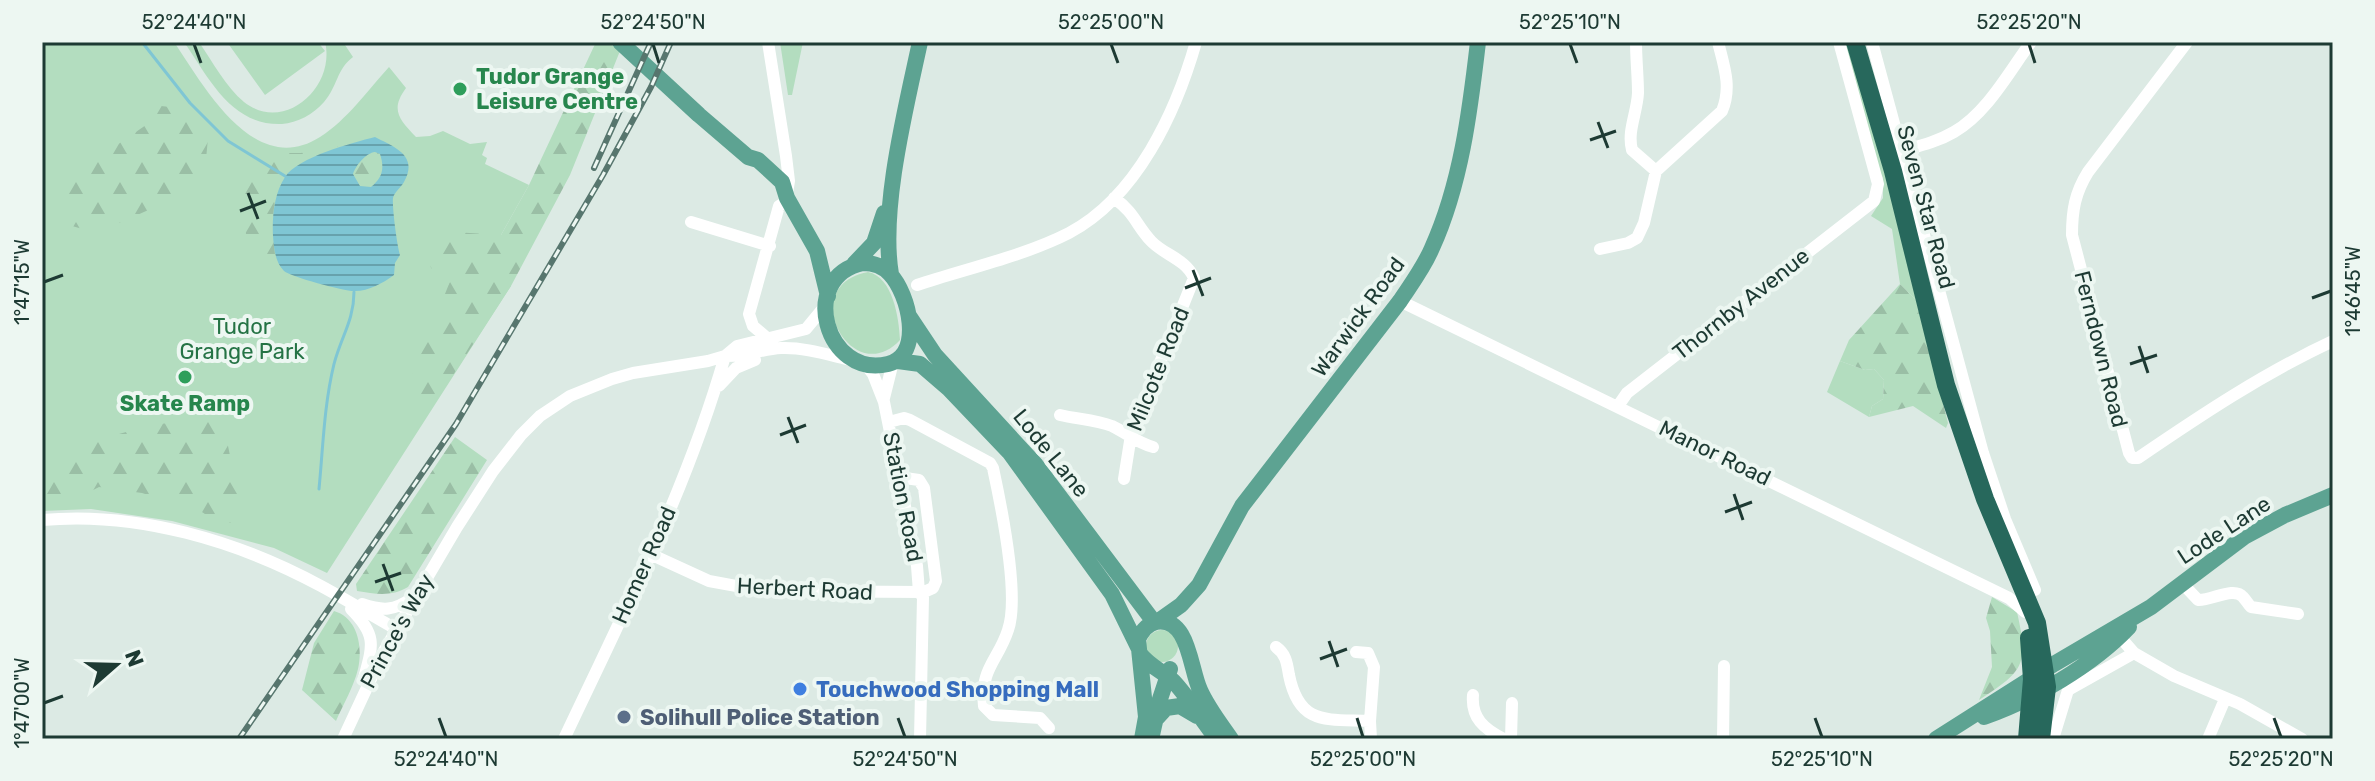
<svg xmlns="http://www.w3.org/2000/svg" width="2375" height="781" font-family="Rubik,sans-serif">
  <defs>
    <pattern id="forest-firs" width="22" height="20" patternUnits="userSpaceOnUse" patternTransform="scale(2)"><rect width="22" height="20" fill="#b3ddbf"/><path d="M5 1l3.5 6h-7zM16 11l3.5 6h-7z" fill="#9abea5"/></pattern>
    <pattern id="water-rules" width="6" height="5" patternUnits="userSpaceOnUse" patternTransform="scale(2)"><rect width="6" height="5" fill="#7fc6d4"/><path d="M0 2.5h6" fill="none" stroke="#67a2ad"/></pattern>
  </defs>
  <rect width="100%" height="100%" fill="#dceae4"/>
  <path fill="#b3ddbf" d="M42,42H174C204,86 254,179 320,137C347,120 368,90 389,67L406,88C390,110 399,119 416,137L430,136L443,131L470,144L487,142L482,155L487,158L485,164L529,185L501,235L511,286L327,573L274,548L172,521L91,509L42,511Z
    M184,42H199C212,61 226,87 244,102C285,134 336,86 325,42H343L353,57C336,70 338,86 324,102C314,114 297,123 282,124C231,126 209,78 184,42Z
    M227,42H318L325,51L265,95Z
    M780,42H803L792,95H788Z
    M1842,42H1850L1876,130L1917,301L1900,284L1892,229L1871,216L1883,198V178L1872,154Z
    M868,272C893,277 899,318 900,340C853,391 794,286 868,272Z
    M1840,361L1865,370L1874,369L1884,380L1883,399L1872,406L1869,417L1827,392Z
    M1146 646a16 16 0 1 1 32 0a16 16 0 1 1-32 0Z"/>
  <path fill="url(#forest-firs)" d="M596,42H608L620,51L570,175L511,286L431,409L408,386L451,279L431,268L428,252L438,231L501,235L529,185Z
    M161,106L179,108L208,138L205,170L164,203L97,233L72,226L59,197L82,169L146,125Z
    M330,144L338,146C322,154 300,161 287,175C269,195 273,230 275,255L248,260L243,197L267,153H301Z
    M375,152L380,154C385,169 382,178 370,188L360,186L353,174C356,165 366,154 375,152Z
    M1900,284L1917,301L1948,423L1946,428L1913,406L1869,417L1872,406L1883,399L1884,380L1874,369L1865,370L1840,361L1849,340Z
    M222,417L244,523H218L202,512L142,493L99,487L72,501L42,506V476L49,474L87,443L151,425Z
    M455,437L487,460L408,587C391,597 376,594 357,591L356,584Z
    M1992,597L2017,612C2029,665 2024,671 1979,700L1992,667L1990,631L1986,618Z
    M334,611C358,618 363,647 358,669C354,686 343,705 336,721L302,690L314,643Z"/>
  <path fill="url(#water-rules)" fill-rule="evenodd" d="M375,137C394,147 419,155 404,182C401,187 394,193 393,198C392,207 397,245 400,255L395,263L394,275C383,283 369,291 355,291C347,292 291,277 284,271C275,262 274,248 273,236C272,217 274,194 285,177C298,157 352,143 375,137ZM375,152L380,154C385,169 382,178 371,187L360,186L353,174C356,165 366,153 375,152Z"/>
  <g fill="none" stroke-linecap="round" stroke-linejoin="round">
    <path stroke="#7fc6d4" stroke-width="3" d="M142,42L190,103L228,141L285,176
      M319,489C323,448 324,405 334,364C341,337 354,320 354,292"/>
    <path stroke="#fff" stroke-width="12" d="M768,42L786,156L789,181L787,193
      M1636,42C1636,59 1638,77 1638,93C1637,113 1627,131 1632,150L1656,171
      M1872,42L1983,453L2005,519L2035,590
      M2187,42L2088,172C2075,193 2072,210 2072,235L2129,453L2132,458H2138C2201,415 2264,373 2333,341
      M1901,151C1919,146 1937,142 1954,132C1987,113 2009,72 2031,42
      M1114,198C1135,213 1136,225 1151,241C1164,255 1186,259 1194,278L1131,435L1124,479
      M691,222L770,246
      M1600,249L1628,243L1637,238L1644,223L1656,171L1722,111C1732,87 1724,66 1718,42
      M917,285C965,269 1024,256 1069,233C1137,197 1176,112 1196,42
      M1400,301L2009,598L2025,612
      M766,337L753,326L749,314L779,206L788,201
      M725,356C745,357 762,349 781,348C804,347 829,355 851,360
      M866,365L873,374L884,402L917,566L919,592L923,597L920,739
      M719,386L736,368L755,360
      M884,398L893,362
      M1618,406L1627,393L1874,201L1878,184L1839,42
      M1060,415C1077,419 1096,420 1112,426C1127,433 1137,443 1153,447
      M889,422L904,418L910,420L990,463L993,468C1001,505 1020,596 1008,630C998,661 980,668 984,706L993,715L1040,718L1049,728
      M42,520C137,511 238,541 321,586C347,600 371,615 396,629
      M650,554L709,581L764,591L924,592L933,588L936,581L924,488L919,480L898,477
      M2182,583L2198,600C2211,601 2234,586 2243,597C2246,600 2248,604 2251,607L2298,614
      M362,604C383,611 394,611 412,598
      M351,609C377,635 373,645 364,678
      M2120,637L2134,653L2174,676L2240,704L2302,739
      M1276,647C1286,654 1287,663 1289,675C1299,726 1327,719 1370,721L1371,739
      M1356,652L1368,653L1374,667L1370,721
      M1473,695C1471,718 1484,729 1504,739
      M343,739L384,651L457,527L493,471L521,435L540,416L570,396L612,379L633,373L708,361L725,356L737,346L806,329L825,306
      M564,739C623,614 687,489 725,356
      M1511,739L1512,703
      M1723,739L1724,666
      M2053,739L2068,690L2134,653
      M2208,739L2225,699"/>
    <path stroke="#5da392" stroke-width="16" d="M620,42L699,115L748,157L758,160L782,182L787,198L817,251L828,296
      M863,263C873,263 883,266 890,274C909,294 924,355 888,364C826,379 797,277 863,263Z
      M854,264L874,243L884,213
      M891,274C880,210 906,107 920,42
      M909,316L935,355L1036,465L1154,622
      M898,361L920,364L949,389L1010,453L1112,594L1138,647
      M1157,622L1181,605L1199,585L1242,506L1400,301C1412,283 1424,267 1432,248C1461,184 1470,111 1478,42
      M1140,654C1150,667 1163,671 1174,682C1190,699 1202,721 1217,739
      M1984,717C2033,700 2093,665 2129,627
      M1155,720L1166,708L1180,706L1197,716
      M1152,735L1160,699L1170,669
      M1142,739L1146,717L1138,639C1142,631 1147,624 1156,622C1189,616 1190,669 1200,690C1208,708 1220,723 1231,739
      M1936,739L2054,664L2151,607L2244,537L2285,515L2333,495"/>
    <path stroke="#27685c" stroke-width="18" d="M1855,42L1893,171L1946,385L1985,499L2037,623L2047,687L2041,739
      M2027,739L2032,679L2029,638"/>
    <defs>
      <path id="rail" d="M594,168L651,42
        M239,739L456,424L603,175L651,87L671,42"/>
    </defs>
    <use href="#rail" stroke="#57766e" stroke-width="6"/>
    <use href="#rail" stroke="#edf7f2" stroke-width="3" stroke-dasharray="9" stroke-linecap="butt"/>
  </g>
  <path fill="none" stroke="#1d3a33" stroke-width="3" d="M194,44L201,63M653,44L659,63M1111,44L1118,63M1570,44L1577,63M2029,44L2035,63M1598,122L1608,148M1590,140L1616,131M248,193L258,219M240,211L266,201M1193,270L1203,296M44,282L63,275M1185,288L1211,278M2312,298L2331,291M2139,346L2148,373M2130,364L2157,355M788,417L798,443M780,435L806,425M1734,494L1743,520M1725,512L1752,502M383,564L393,591M375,582L401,573M1329,641L1338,667M1320,659L1347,649M44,703L63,696M439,718L446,737M898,718L905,737M1357,718L1363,737M1815,718L1822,737M2274,718L2281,737"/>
  <g fill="#2e9e5b" stroke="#edf7f2" stroke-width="3">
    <circle cx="460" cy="89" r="8"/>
    <circle cx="185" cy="377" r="8"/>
  </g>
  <circle fill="#3f7fe0" stroke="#edf7f2" stroke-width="3" cx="800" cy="689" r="8"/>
  <circle fill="#5c6f8a" stroke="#edf7f2" stroke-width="3" cx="624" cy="717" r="8"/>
  <g text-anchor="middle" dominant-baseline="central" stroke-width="8" stroke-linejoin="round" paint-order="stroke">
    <g font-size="22" font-weight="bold" fill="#27864d" stroke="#edf7f2" text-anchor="start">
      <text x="476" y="76">Tudor Grange<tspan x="476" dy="25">Leisure Centre</tspan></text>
      <text x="185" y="403" text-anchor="middle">Skate Ramp</text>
    </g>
    <g font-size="22" fill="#1d3a33" stroke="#edf7f2">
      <text transform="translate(1926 207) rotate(75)">Seven Star Road</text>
      <text transform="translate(1741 304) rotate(-38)">Thornby Avenue</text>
      <text transform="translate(1358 317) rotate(-54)">Warwick Road</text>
      <text transform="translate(2101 349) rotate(76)">Ferndown Road</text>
      <text transform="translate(1158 369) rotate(-68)">Milcote Road</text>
      <text transform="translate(1051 453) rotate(51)">Lode Lane</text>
      <text transform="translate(1715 453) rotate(26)">Manor Road</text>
      <text transform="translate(903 497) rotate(79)">Station Road</text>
      <text transform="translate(2224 530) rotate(-33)">Lode Lane</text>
      <text transform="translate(644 565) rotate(-66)">Homer Road</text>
      <text transform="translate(805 589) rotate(3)">Herbert Road</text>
      <text transform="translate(397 631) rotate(-61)">Prince's Way</text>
    </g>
    <g font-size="22" fill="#257345" stroke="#edf7f2">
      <text x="242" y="326">Tudor<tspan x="242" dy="25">Grange Park</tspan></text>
    </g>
    <g font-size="22" font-weight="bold" fill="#366cbe" stroke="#edf7f2" text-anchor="start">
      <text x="816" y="689">Touchwood Shopping Mall</text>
    </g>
    <g font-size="22" font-weight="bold" fill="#4e5e75" stroke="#edf7f2" text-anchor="start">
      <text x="640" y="717">Solihull Police Station</text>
    </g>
  </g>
  <rect width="2375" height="781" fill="none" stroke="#edf7f2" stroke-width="88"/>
  <g transform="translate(116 665) rotate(70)" stroke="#edf7f2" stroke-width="6" paint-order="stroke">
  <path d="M0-6L14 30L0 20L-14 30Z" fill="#1d3a33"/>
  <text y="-12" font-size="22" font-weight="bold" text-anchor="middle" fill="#1d3a33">N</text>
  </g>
  <rect x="44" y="44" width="2287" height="693" fill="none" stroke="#1d3a33" stroke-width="3"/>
  <g font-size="20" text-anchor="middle" fill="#1d3a33">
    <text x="194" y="29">52°24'40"N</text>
    <text x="653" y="29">52°24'50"N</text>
    <text x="1111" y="29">52°25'00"N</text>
    <text x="1570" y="29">52°25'10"N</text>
    <text x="2029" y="29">52°25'20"N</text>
    <text transform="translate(22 282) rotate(-90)" y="7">1°47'15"W</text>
    <text transform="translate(2353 291) rotate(-90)" y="7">1°46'45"W</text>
    <text transform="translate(22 703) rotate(-90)" y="7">1°47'00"W</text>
    <text x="446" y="766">52°24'40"N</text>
    <text x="905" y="766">52°24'50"N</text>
    <text x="1363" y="766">52°25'00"N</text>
    <text x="1822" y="766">52°25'10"N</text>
    <text x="2281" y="766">52°25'20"N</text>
  </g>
</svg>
